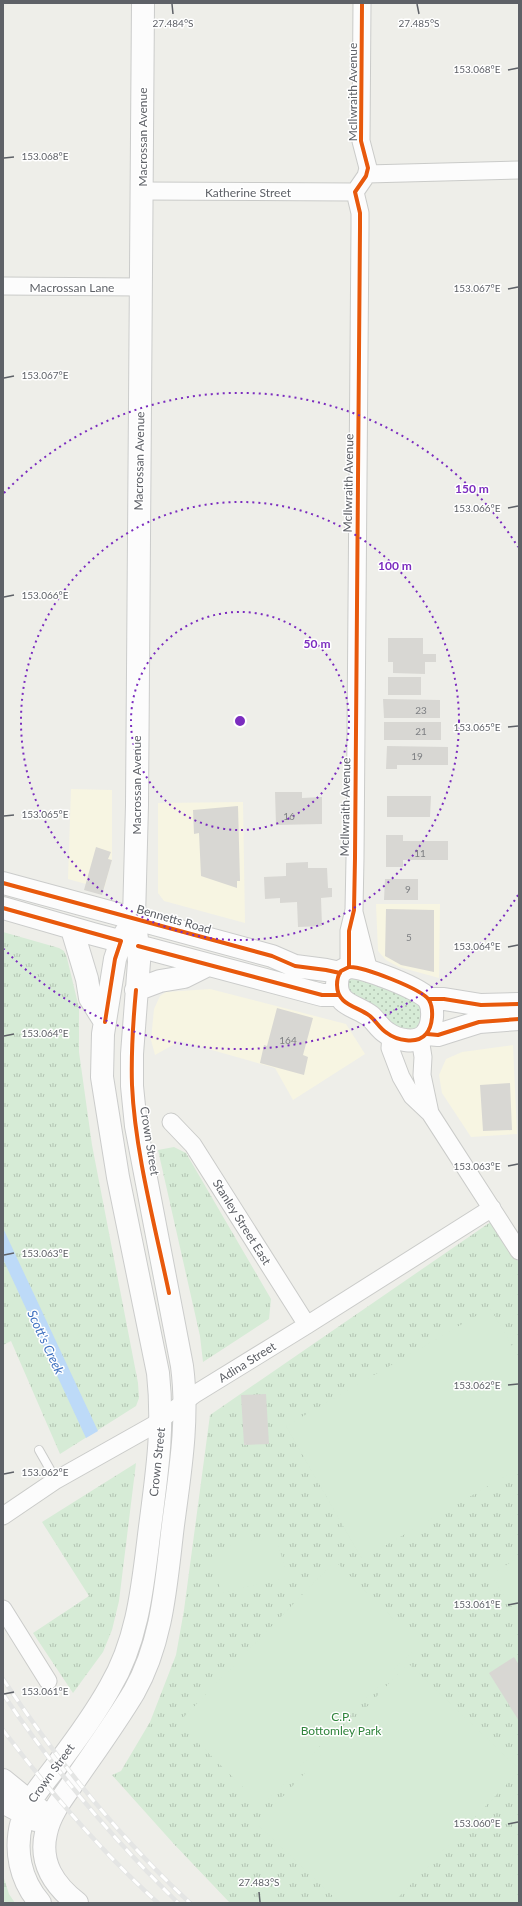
<svg xmlns="http://www.w3.org/2000/svg" width="522" height="1906" font-family="Lato,sans-serif">
  <defs>
    <pattern id="grass-dots" width="8" height="8" patternUnits="userSpaceOnUse"><rect width="8" height="8" fill="#d6ebd6"/><path d="M2 2h.1M6 6h.1" fill="none" stroke="#b1c2b1" stroke-width="1.8" stroke-linecap="round"/></pattern>
    <pattern id="park-tufts" width="24" height="20" patternUnits="userSpaceOnUse"><rect width="24" height="20" fill="#d6ebd6"/><path d="M3 7l-1-3M5 7V3M7 7l1-3M15 17l-1-3M17 17v-4M19 17l1-3" fill="none" stroke="#b1c2b1"/></pattern>
  </defs>
  <rect width="100%" height="100%" fill="#eeeee9"/>
  <path fill="#f7f5e2" d="M71,789L112,790V860L104,889L68,879Z
    M243,802L245,923L164,901L158,893V803Z
    M376,904H440L439,978L399,967L386,960L378,951Z
    M210,989L346,1024L365,1054L293,1100L275,1068L180,1041L155,1055L151,1040L154,1009L160,996L166,992Z
    M513,1045L517,1134L471,1137L442,1093L439,1075L446,1059L462,1052Z"/>
  <path fill="url(#grass-dots)" d="M348,977L392,987L425,1009L419,1028L406,1033L351,997L345,983Z"/>
  <path fill="url(#park-tufts)" d="M3,932L59,948L64,951L67,958L79,1008V1052L92,1145L138,1383L139,1398L136,1406L60,1454L11,1341L3,1345Z
    M174,1147L186,1153L271,1299L269,1319L203,1362L200,1336L158,1150Z
    M492,1221L519,1263V1903H230L173,1843L112,1775L121,1771L150,1722L176,1655L184,1610L210,1415Z
    M136,1463L119,1601L112,1630L103,1652L73,1693L33,1633L89,1596L42,1522Z
    M3,1875L9,1894L15,1903H3Z"/>
  <path fill="#d6ebd6" d="M490,1308L519,1358V1468L362,1559L286,1426Z
    M276,1535L287,1578L221,1593L211,1550Z
    M519,1557V1618L491,1575Z
    M335,1561L419,1644L262,1806L178,1723Z
    M408,1663L519,1769V1771L393,1903H340L257,1824Z"/>
  <path fill="#bddaf8" d="M3,1228L98,1431L86,1438L3,1259Z"/>
  <path fill="#d8d7d3" d="M388,638H423V654H436V662H425V674L393,673V662H388Z
    M388,677H421V695H388Z
    M383,699L440,700V718H384Z
    M384,722H441V740H384Z
    M387,746L448,747V765H397V769H386Z
    M275,792H302V798L322,797V824L276,825Z
    M387,796H431L430,817H387Z
    M238,806L240,881H237V888L201,876L199,833L194,834L193,810Z
    M386,835H403V841H448V860H403V867H386Z
    M96,847L111,852L108,859L112,860L102,895L84,890Z
    M308,862V868H327L328,888H332V897L321,898L322,926L298,927L297,902L280,903V898L265,899L264,877L286,876V863Z
    M385,879H418V900H384Z
    M386,909L434,910V972L401,965L385,956Z
    M277,1008L313,1018L303,1055L308,1057L304,1075L260,1063L264,1045L267,1046Z
    M510,1083L512,1130L483,1131L480,1085Z
    M266,1394L269,1444L244,1445L241,1395Z
    M514,1657L519,1665V1721L489,1673Z"/>
  <g fill="none" stroke-linecap="round" stroke-linejoin="round">
    <defs>
      <path id="lane" d="M39,1450L56,1480"/>
      <path id="street" d="M367,174L519,170
        M141,191L355,192
        M3,286L140,287
        M354,912L369,971
        M349,967V931L354,910L355,858L360,227V213L355,192L366,176L368,168L361,141L362,3
        M391,1036L390,1048L401,1077L412,1096L430,1113L519,1251
        M420,1038L423,1057L422,1075L430,1113
        M171,1122L193,1145L307,1325
        M3,1516L56,1480L152,1426L195,1394L307,1325L492,1208
        M3,1609L48,1681"/>
      <path id="secondary" d="M3,883L272,956L295,966L326,970L340,973
        M3,908L93,934L322,995H339
        M72,929L87,979L90,998L105,1022
        M349,967C362,966 422,989 429,1000C434,1009 433,1026 426,1034C417,1045 396,1040 387,1033C380,1029 376,1021 370,1016C357,1006 337,1005 337,985C337,980 338,975 341,971Z
        M136,990L160,981L184,977L208,965
        M429,999H444L481,1005L519,1004
        M427,1034L438,1035L479,1022L519,1019
        M3,1780L41,1811
        M3,1802L36,1820
        M40,1903C20,1880 14,1850 22,1821C28,1799 44,1783 57,1765C76,1740 95,1714 110,1687C139,1638 143,1582 150,1527C157,1472 164,1429 158,1373L118,1177L102,1077L103,1034L115,959L121,941L134,918
        M77,1903C54,1885 39,1863 46,1833C50,1813 64,1796 75,1780C95,1751 116,1722 134,1692C163,1641 166,1582 173,1525C180,1472 189,1419 182,1366L136,1126L132,1086V1054L139,962L138,946L134,918L137,805L143,3"/>
    </defs>
    <use href="#lane" stroke="#cacbc9" stroke-width="10"/>
    <use href="#street" stroke="#cacbc9" stroke-width="19"/>
    <use href="#secondary" stroke="#cbcccb" stroke-width="24"/>
    <use href="#lane" stroke="#fcfcfc" stroke-width="8"/>
    <use href="#street" stroke="#fcfcfc" stroke-width="17"/>
    <use href="#secondary" stroke="#fcfcfc" stroke-width="22"/>
    <defs>
      <path id="rail" d="M3,1679C57,1760 119,1837 190,1903
        M3,1694C54,1770 113,1839 178,1903
        M3,1730C50,1792 101,1851 158,1903"/>
    </defs>
    <use href="#rail" stroke="#e4e5e4" stroke-width="4.5"/>
    <use href="#rail" stroke="#fff" stroke-width="3" stroke-dasharray="9" stroke-linecap="butt"/>
    <defs>
      <path id="cycleway" d="M3,883L272,956L295,966L326,970L340,973
        M3,908L121,941L115,959L105,1022
        M138,946L322,995H339
        M349,967V931L354,910L355,858L360,227V213L355,192L366,176L368,168L361,141L362,3
        M349,967C362,966 422,989 429,1000C434,1009 433,1026 426,1034C417,1045 396,1040 387,1033C380,1029 376,1021 370,1016C357,1006 337,1005 337,985C337,980 338,975 341,971Z
        M136,990C133,1022 131,1053 132,1085C135,1152 155,1226 169,1293
        M429,999H444L481,1005L519,1004
        M427,1034L438,1035L479,1022L519,1019"/>
    </defs>
    <use href="#cycleway" stroke="#fff" stroke-width="6"/>
    <use href="#cycleway" stroke="#e8590c" stroke-width="4"/>
  </g>
  <path fill="none" stroke="#5e6167" stroke-width="1.5" d="M172,4L173,14M417,4L419,14M508,70L518,68M4,158L14,157M508,289L518,287M4,378L14,376M508,508L518,506M4,597L14,595M508,727L518,726M4,816L14,815M508,947L518,945M4,1036L14,1034M508,1166L518,1164M4,1255L14,1253M508,1385L518,1384M4,1474L14,1472M508,1605L518,1603M4,1694L14,1692M508,1824L518,1822M259,1892L260,1902"/>
  <g fill="none" stroke="#7b2cbf" stroke-width="2" stroke-dasharray="2 4">
    <circle cx="240" cy="721" r="109"/>
    <circle cx="240" cy="721" r="219"/>
    <path d="M518 895A328 328 0 0 1 4 949M4 493A328 328 0 0 1 518 547"/>
  </g>
  <g text-anchor="middle" dominant-baseline="central" stroke-width="3" stroke-linejoin="round" paint-order="stroke">
    <g font-size="10" fill="#7d7f82">
      <text x="421" y="710">23</text>
      <text x="421" y="731">21</text>
      <text x="417" y="756">19</text>
      <text x="289" y="816">16</text>
      <text x="420" y="853">11</text>
      <text x="408" y="889">9</text>
      <text x="409" y="937">5</text>
      <text x="288" y="1040">164</text>
    </g>
    <g font-size="12" fill="#5e6167" stroke="#fff">
      <text transform="translate(352 92) rotate(-90)">McIlwraith Avenue</text>
      <text transform="translate(142 137) rotate(-90)">Macrossan Avenue</text>
      <text x="248" y="192">Katherine Street</text>
      <text x="72" y="287">Macrossan Lane</text>
      <text transform="translate(139 461) rotate(-89)">Macrossan Avenue</text>
      <text transform="translate(348 483) rotate(-89)">McIlwraith Avenue</text>
      <text transform="translate(136 785) rotate(-90)">Macrossan Avenue</text>
      <text transform="translate(345 807) rotate(-89)">McIlwraith Avenue</text>
      <text transform="translate(174 919) rotate(16)">Bennetts Road</text>
      <text transform="translate(150 1141) rotate(81)">Crown Street</text>
      <text transform="translate(242 1222) rotate(58)">Stanley Street East</text>
      <text transform="translate(247 1362) rotate(-32)">Adina Street</text>
      <text transform="translate(157 1462) rotate(-84)">Crown Street</text>
      <text transform="translate(51 1773) rotate(-54)">Crown Street</text>
    </g>
    <g font-size="12" fill="#30843c" stroke="#fff">
      <text x="341" y="1716">C.P.<tspan x="341" dy="14">Bottomley Park</tspan></text>
    </g>
    <g font-size="13" font-style="italic" fill="#4072c1" stroke="#fff">
      <text transform="translate(46 1342) rotate(65)">Scott's Creek</text>
    </g>
  </g>
  <g font-size="10" text-anchor="middle" fill="#5e6167" stroke="#fff" stroke-width="3" stroke-linejoin="round" paint-order="stroke">
    <text x="173" y="27">27.484°S</text>
    <text x="419" y="27">27.485°S</text>
    <text x="477" y="73">153.068°E</text>
    <text x="45" y="160">153.068°E</text>
    <text x="477" y="292">153.067°E</text>
    <text x="45" y="379">153.067°E</text>
    <text x="477" y="512">153.066°E</text>
    <text x="45" y="599">153.066°E</text>
    <text x="477" y="731">153.065°E</text>
    <text x="45" y="818">153.065°E</text>
    <text x="477" y="950">153.064°E</text>
    <text x="45" y="1037">153.064°E</text>
    <text x="477" y="1170">153.063°E</text>
    <text x="45" y="1257">153.063°E</text>
    <text x="477" y="1389">153.062°E</text>
    <text x="45" y="1476">153.062°E</text>
    <text x="477" y="1608">153.061°E</text>
    <text x="45" y="1695">153.061°E</text>
    <text x="477" y="1827">153.060°E</text>
    <text x="259" y="1886">27.483°S</text>
  </g>
  <circle cx="240" cy="721" r="6" fill="#7b2cbf" stroke="#fff" stroke-width="2"/>
  <g font-size="12" text-anchor="middle" font-weight="bold" fill="#7b2cbf" stroke="#fff" stroke-width="3" stroke-linejoin="round" paint-order="stroke">
    <text x="472" y="493">150 m</text>
    <text x="395" y="570">100 m</text>
    <text x="317" y="648">50 m</text>
  </g>
  <rect width="522" height="1906" fill="none" stroke="#5e6167" stroke-width="8"/>
</svg>
